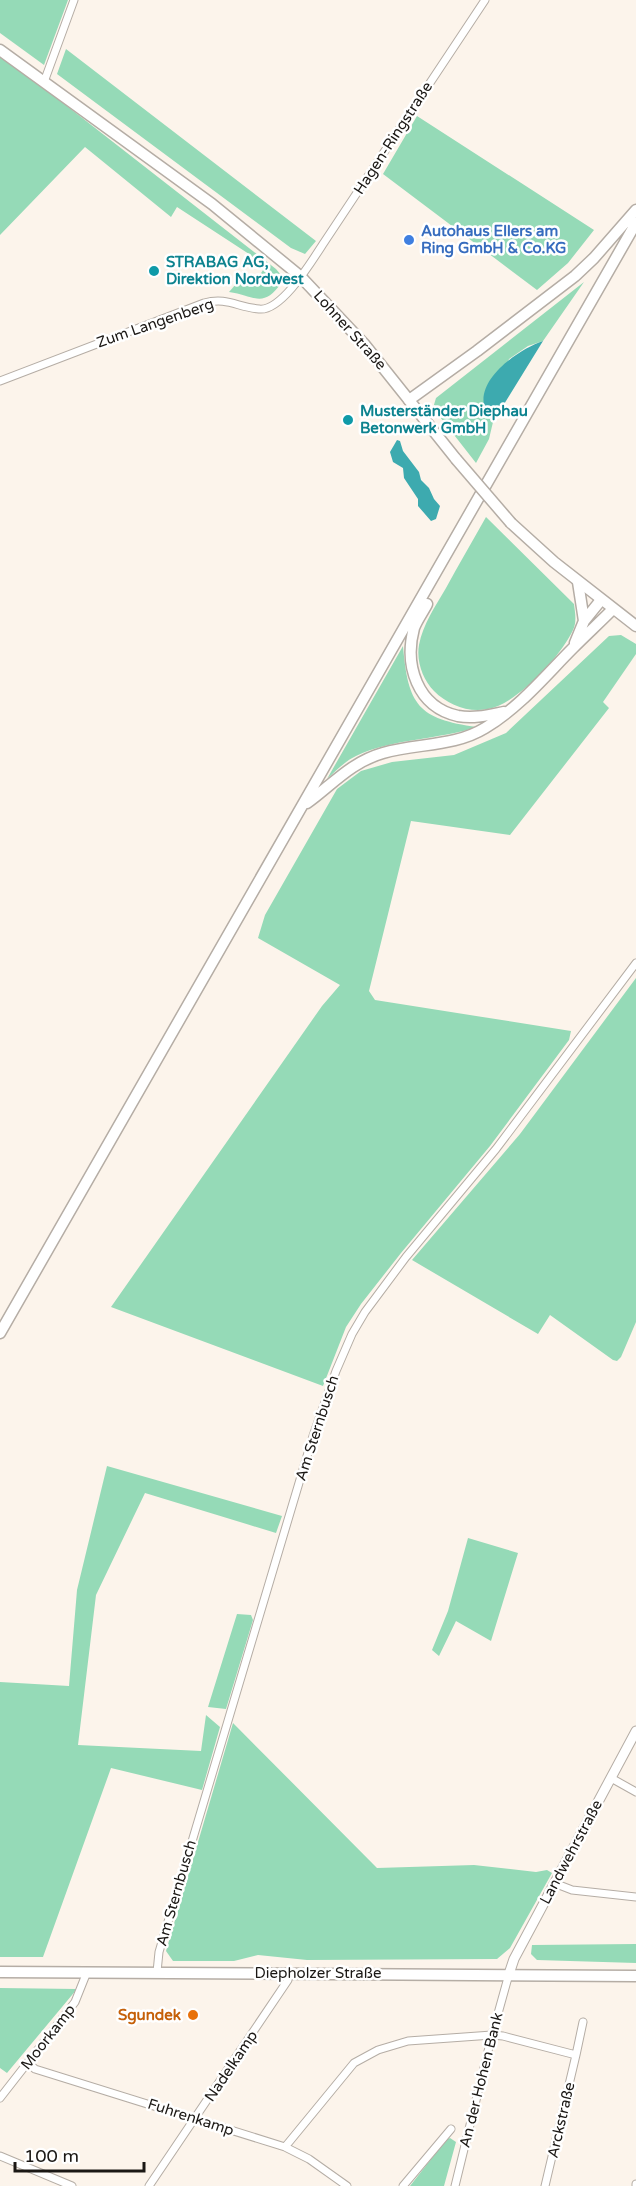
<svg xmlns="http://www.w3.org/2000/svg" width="636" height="2186" font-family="'Varela Round',sans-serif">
  <rect width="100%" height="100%" fill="#fcf4eb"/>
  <path fill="#95dab7" d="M0,0H68L44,65L0,33Z
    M66,49L316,241L305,254L291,248L57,74Z
    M0,57L40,85L276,269L281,275L282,282C263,309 256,296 229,292L243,276L254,284L265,267L249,254L177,207L171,217L85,147L0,235Z
    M417,116L594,230L568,263L537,290L383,174Z
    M584,282L543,341L528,346L509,359L487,416L493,422L489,439L476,463L433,408L436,398Z
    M486,517L574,604C575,612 577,622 573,630C561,656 517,704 488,709C468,713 448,705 434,691C423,680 416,661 419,645C423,624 435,607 446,588C459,564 473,540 486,517Z
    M621,635L636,644V654L603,702L609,708L510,835L411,821L369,991L375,1000L571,1031L569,1040L490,1146L401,1253L361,1304L346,1327L323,1386L111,1307L322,1006L340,985L258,938L265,915L337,789L361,771L392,762L454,755L506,733L609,636Z
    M403,646C408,705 418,719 477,727C438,740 394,738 356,756C345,761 336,771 327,779Z
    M636,978V1322L621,1357L617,1361L613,1360L550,1315L538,1334L412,1260L520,1134Z
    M107,1466L282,1516L276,1533L145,1493L96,1595L78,1745L201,1751L206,1715L220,1727L202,1790L111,1768L43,1957H0V1682L69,1686L77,1590Z
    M468,1538L518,1553L491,1641L456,1621L439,1656L432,1650L448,1611Z
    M237,1614L251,1615L253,1620L226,1709L208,1707Z
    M233,1723L377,1868L474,1865L536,1872L547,1870L552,1873L510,1948L497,1959L307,1960L258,1955L234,1961H173L166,1951Z
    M636,1944V1963L537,1960L531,1954L532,1945Z
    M0,1988L77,1989L7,2073L0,2068Z
    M450,2138L456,2142L444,2186H410L446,2140Z"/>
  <path fill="#3daaaf" d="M543,341L493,422C462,389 514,351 543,341Z
    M397,440L400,441L403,451L419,472L421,480L429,488L434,499L440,506L436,519L431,521L418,506V499L404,478L403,468L393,462L390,452Z"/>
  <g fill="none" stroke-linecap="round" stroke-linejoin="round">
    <defs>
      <path id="minor" d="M44,82L74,0
        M0,381L204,303C227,297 237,307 259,309C282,312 313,259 325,241L485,0
        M611,1778L636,1792
        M554,1883L572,1890L636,1897
        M157,1972L159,1952L313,1436L336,1371L352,1334L365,1312L406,1257L496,1149L636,963
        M576,2055L583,2022
        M28,2063L35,2069L285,2147L309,2159L347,2186
        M0,2098L75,2002L87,1972
        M285,2147L354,2063L378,2050L408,2041L492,2035L503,2036L576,2055L545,2186
        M0,2156L72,2186
        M149,2186L288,1980V1973
        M403,2186L451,2129
        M455,2186L492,2035L509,1974
        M636,2186V2184"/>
      <path id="tertiary" d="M509,1974L514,1959L636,1731"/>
      <path id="secondary" d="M0,50L212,204L300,276L365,345L456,459
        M511,523L554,562L636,626
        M0,1972L636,1976"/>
      <path id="primary" d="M409,400L477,351L575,276L594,258L636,210
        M578,582L584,621
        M427,604C423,612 417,620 414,628C404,665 417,707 458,716C474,719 489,715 504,712
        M575,643L584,621L601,600
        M307,803C332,785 351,762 383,753C417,743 454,747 485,728C520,707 545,676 573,648C586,635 600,622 613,609
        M0,1333L636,223"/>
    </defs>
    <use href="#minor" stroke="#b5ada5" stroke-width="9"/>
    <use href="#tertiary" stroke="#b5ada5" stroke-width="11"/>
    <use href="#secondary" stroke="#b5ada5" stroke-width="13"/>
    <use href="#primary" stroke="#b5ada5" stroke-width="13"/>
    <use href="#minor" stroke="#fff" stroke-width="7"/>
    <use href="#tertiary" stroke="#fff" stroke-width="9"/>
    <use href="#secondary" stroke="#fff" stroke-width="10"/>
    <use href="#primary" stroke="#fff" stroke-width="10"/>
    <defs>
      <path id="secondary-bridge" d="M456,459L511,523"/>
    </defs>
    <use href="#secondary-bridge" stroke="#b5ada5" stroke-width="13" stroke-linecap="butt"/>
    <use href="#secondary-bridge" stroke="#fff" stroke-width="10"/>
  </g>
  <circle fill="#3f7fe0" stroke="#fff" stroke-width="2" cx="409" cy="240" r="6"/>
  <g fill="#0f9aa8" stroke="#fff" stroke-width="2">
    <circle cx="154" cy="271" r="6"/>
    <circle cx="348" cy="420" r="6"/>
  </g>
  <circle fill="#e8710a" stroke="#fff" stroke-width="2" cx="193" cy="2015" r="6"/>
  <g text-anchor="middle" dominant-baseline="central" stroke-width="5" stroke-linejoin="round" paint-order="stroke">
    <g font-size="15" fill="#1b1815" stroke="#fff">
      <text transform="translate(393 138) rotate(-57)">Hagen-Ringstraße</text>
      <text transform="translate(155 323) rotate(-19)">Zum Langenberg</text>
      <text transform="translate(350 330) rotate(48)">Lohner Straße</text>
      <text transform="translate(317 1428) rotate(-72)">Am Sternbusch</text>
      <text transform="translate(571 1852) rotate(-62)">Landwehrstraße</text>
      <text transform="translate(176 1893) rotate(-74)">Am Sternbusch</text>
      <text x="318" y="1973">Diepholzer Straße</text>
      <text transform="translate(48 2037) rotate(-52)">Moorkamp</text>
      <text transform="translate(231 2066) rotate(-56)">Nadelkamp</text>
      <text transform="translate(481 2080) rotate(-76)">An der Hohen Bank</text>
      <text transform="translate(191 2117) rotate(18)">Fuhrenkamp</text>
      <text transform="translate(561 2120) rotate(-77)">Arckstraße</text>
    </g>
    <g font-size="15" font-weight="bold" fill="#366cbe" stroke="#fff" text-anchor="start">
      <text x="421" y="231">Autohaus Ellers am<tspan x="421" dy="17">Ring GmbH &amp; Co.KG</tspan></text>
    </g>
    <g font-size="15" font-weight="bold" fill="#0d838f" stroke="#fff" text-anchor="start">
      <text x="166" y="262">STRABAG AG,<tspan x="166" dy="17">Direktion Nordwest</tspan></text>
      <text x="360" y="411">Musterständer Diephau<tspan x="360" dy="17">Betonwerk GmbH</tspan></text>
    </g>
    <g font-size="15" font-weight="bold" fill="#c56008" stroke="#fff" text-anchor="end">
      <text x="181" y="2015">Sgundek</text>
    </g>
  </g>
  <path d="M15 2162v9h129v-9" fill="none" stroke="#1b1815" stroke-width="3"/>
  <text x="24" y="2162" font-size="18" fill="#1b1815" stroke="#ffffff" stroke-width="4.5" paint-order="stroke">100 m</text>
</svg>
